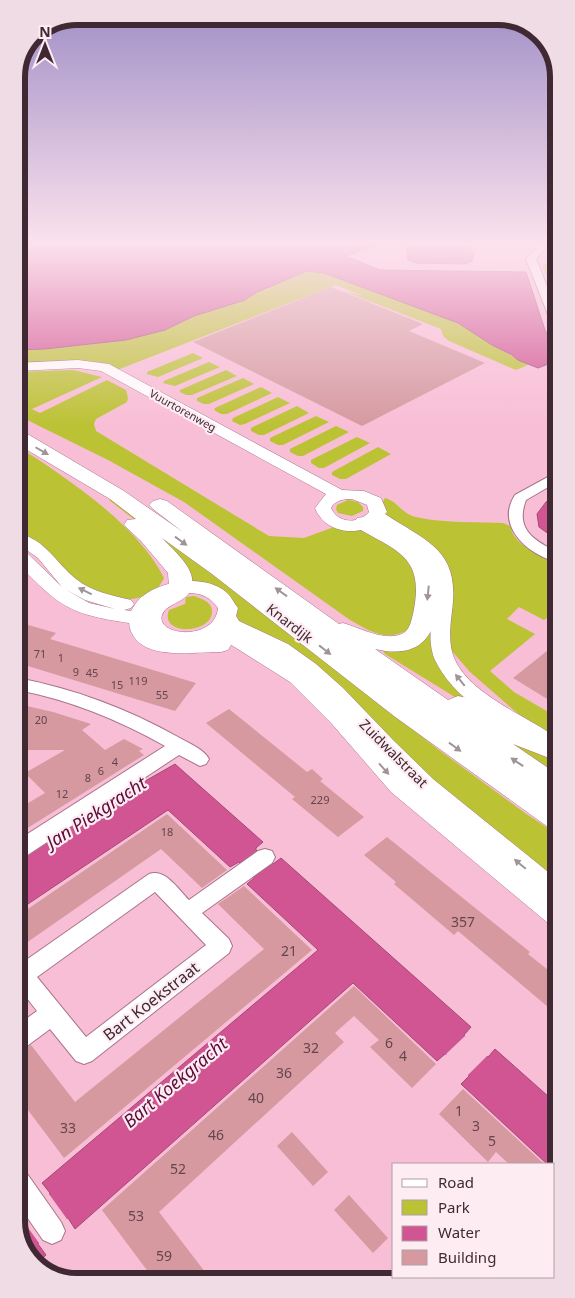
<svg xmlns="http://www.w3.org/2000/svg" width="575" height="1298" font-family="'Noto Sans',sans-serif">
  <rect width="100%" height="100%" fill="#f8bed6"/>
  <path fill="#bbc233" d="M556,257V297L542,266Z
    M307,271L324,273C368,290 414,303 457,323C482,335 503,355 530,364L516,370L449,341L443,336L441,329L343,291L363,296L336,285L117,370L104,365H17V350L45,349L85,345L126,340L165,330L194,316L245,300L257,292Z
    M193,353L203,358L158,377L147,374V372Z
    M209,362L220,367L175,386L163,383L164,381Z
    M73,370L102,377L32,409L40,413L107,380L126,390L128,398L127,402L96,419L94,424L96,431L269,536L304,538L334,527L365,529L380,535L420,569L413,627C388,643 373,633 350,620L184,502L108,460L17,415V372Z
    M226,370L237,376L192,395H186L180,392V390Z
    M243,378L254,384L209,404H204L197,401V398Z
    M261,387L272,393L227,414H221L214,410L215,408Z
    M278,397L290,403L245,424L240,425L232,421L233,418Z
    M297,406L309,413L264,435H259L251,431V428Z
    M316,416L329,422L283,445H278L270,441V438Z
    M336,426L349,432L303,456H298L290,452V449Z
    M357,437L370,443L324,468H319L311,463V460Z
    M17,446C67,478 138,525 164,578C158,590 151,595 138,598C93,608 50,560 19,534L22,524L18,518L19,464Z
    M378,447L391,454L346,479H340L332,475V472Z
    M385,498C396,501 400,510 410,515C428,523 481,522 503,523L510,526C514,546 540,554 557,564V611L544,620L519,607L507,619L535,634L490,671L514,692L557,717V738L532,726L470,672L451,650L447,621L385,519L382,503Z
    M112,499L146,522L439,750L525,813L558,835V889L239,623L235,610L187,583L140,524L109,500Z
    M348,500L358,502L363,507V511L352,516L338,513L336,509L337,505Z
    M375,522C387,524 399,533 409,540C469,579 419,611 440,661C453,693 490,714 521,728L518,731L463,702L385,654L383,651L386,649C397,650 410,651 420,644C430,636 437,594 435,581C435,576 431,568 428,563C417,545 393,535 375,525L374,523Z
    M194,596C202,599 213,602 212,613C209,635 159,635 169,610L185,604L186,597Z
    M437,700L527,744L557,755V779Z"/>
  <path fill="#d15592" stroke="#a64876" d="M17,245H377L346,256L380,270L526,272L545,330L552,341L556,361L538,368L518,360L512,355L492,345L458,323L324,273L307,271L257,292L245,300L194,316L165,330L126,340L45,349L17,350Z
    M406,245H467L474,253L472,261L465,264L416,263L408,260Z
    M557,495V540L539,527L537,514L546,502Z
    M175,764L263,842L256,848V850L273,864L281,858L471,1027L464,1035L465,1038L485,1056L488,1057L495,1049L558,1105L559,1175L554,1170V1164H547L461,1084L469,1076L468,1073L448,1054H445L437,1061L353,983L75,1229L68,1218L64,1219L39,1241L38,1244L46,1255L36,1264L20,1240V1217L23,1218L49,1196L50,1193L42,1183L318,950L247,884L254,878V875L239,862L230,867L168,810L19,910V853Z"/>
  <path fill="#f8bed6" d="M465,1036L487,1056L468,1075L446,1054Z
    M49,1194L67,1219L39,1243L21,1218Z"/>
  <path fill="#d5999f" d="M331,287L423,324L409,331L485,363L362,426L193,342Z
    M18,622L56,633L50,639L196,683L175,711L18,663Z
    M557,643V705L513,678Z
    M18,704L53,712L91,724L82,730L105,750L124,739L143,749L139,751L144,755L18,834V809L45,793L25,773L65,750H26L18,747Z
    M229,709L307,772L312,769L323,779L320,781L364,817L338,837L292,799L295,797L206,723Z
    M167,814L227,870L202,888L161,849L19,948V915Z
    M387,837L530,952L528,954L558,978V996L548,1007L458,931L454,935L394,884L396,882L364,855Z
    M244,886L312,950L64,1158L19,1098V1051L31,1045L75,1102L264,949L218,904Z
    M354,986L436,1064L412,1088L370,1047L379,1040L354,1016L335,1033L344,1042L159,1212L212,1281H155L102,1210Z
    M463,1089L489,1113L544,1164H509L496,1152L488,1162L439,1114Z
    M292,1132L328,1172L313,1186L277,1146Z
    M349,1195L388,1238L373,1253L334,1210Z"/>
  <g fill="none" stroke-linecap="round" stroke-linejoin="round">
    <defs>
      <path id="minor" d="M540,245H549L536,259L556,309V325L551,322L526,259Z
        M557,472V482L526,500C515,529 533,540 557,552V562C528,555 495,526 515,495Z
        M18,678C75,689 128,709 178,737C188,743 204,749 209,759L206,764L200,766L179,755L26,856L19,858L18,840L165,746C119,720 70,700 18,690Z
        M265,849L272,851L275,857L272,863L202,913L229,939L232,946L229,953L92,1061L84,1064L76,1061L50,1029L27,1046L19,1049V1024L37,1011L19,988V965L149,874C165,868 178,889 189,900L258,851ZM155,892L206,945L86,1037L37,977Z
        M19,1171L28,1175L61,1222L65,1231L61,1240L52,1244L43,1240L20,1207Z"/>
      <path id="tertiary" d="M78,360L109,364L342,490L364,491L381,498L387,512L385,514C429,543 460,550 452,611C450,627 448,645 455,660C471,695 527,716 557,738V757L549,755C510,726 459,707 436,662C430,650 430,637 431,625C433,610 437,594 435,579C431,551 398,537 376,524C355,537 324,532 315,508L326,494L101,371L78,368L17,371V363ZM352,499L367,505L369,512C359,524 338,524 331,508C335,500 344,499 352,499Z
        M18,533C46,540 55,562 76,579C92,592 111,595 131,600L134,604L131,608L124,610L131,611C134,606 138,599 143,596C163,580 205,574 226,592C231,596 234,603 238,608L236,616L239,621L288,644L316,664L343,688L393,740L433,779L558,880V927L549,924L391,792L332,724L290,682L233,646L231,645L228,650L221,652C195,651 134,664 129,623C69,614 60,607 18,564V549L24,550L62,587L38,558L18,544ZM65,589L85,600L115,609L89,603ZM189,593C202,593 211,598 218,608C215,642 155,636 162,615C166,604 183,603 189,593Z"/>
      <path id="primary" d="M17,430L24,432L124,491L183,532L153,509L149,505L153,501L160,499L167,501L339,624L343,623C360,628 381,640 399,635C409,633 411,622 413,614C425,558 400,552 357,528L354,523L357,518C370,515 378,522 389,527C409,538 428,550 437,571C442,582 440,593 439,605C433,643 414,658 375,649L448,700L458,696L467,698L505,718L557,740V761L513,744L557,774L558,800L549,797L558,803V831L548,827L394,716L212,574L162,538C174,551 202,573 189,592L181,594L173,592L169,587L168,573L141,541L124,525L127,520L136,519L110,499L17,444Z"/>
    </defs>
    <use href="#minor" stroke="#a8748a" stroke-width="2"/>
    <use href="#tertiary" stroke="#a8748a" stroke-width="1"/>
    <use href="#primary" stroke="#a8748a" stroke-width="1"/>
    <use href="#minor" fill="#fff" fill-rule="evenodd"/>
    <use href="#tertiary" fill="#fff" fill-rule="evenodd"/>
    <use href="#primary" fill="#fff" fill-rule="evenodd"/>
  </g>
  <defs><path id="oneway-solid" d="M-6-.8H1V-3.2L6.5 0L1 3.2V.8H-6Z" transform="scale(1.25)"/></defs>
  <g fill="#a09499">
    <use href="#oneway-solid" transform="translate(42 451) rotate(30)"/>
    <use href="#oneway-solid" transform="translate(181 541) rotate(36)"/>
    <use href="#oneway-solid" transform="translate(85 591) rotate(-154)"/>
    <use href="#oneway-solid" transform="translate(281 592) rotate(-144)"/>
    <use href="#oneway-solid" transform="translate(428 593) rotate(96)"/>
    <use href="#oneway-solid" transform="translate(325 650) rotate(38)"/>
    <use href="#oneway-solid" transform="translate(460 680) rotate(-129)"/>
    <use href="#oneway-solid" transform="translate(455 747) rotate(36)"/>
    <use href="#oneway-solid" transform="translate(517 762) rotate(-146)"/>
    <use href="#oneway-solid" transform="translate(384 769) rotate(48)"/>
    <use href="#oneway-solid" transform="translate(520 864) rotate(-140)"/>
  </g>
  <linearGradient id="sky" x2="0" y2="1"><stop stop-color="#9f8ec6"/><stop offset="0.57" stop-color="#fce2ed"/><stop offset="1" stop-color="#fce2ed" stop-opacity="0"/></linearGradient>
  <rect width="575" height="427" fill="url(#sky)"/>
  <g text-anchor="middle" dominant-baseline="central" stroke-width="4.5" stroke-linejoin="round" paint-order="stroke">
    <g font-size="11" fill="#402933" stroke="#feecf3">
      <text transform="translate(183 410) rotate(29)">Vuurtorenweg</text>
    </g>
    <g font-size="11" fill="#65454e">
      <text x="40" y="653">71</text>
      <text x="61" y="657">1</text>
      <text x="76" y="671">9</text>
      <text x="92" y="672">45</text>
      <text x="138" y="680">119</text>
      <text x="117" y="684">15</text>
      <text x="162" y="694">55</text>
      <text x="41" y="719">20</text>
      <text x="115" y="761">4</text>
      <text x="101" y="770">6</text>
      <text x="88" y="777">8</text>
      <text x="62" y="793">12</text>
      <text x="320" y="799">229</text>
      <text x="167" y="831">18</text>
    </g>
    <g font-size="14" fill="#402933" stroke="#feecf3">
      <text transform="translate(290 623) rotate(38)">Knardijk</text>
      <text transform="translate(394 753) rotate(45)">Zuidwalstraat</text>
    </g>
    <g font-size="14" fill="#65454e">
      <text x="463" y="921">357</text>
      <text x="289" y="950">21</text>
      <text x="389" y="1042">6</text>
      <text x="311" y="1047">32</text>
      <text x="403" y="1055">4</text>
      <text x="284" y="1072">36</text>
      <text x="256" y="1097">40</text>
      <text x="459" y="1110">1</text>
      <text x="476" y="1125">3</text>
      <text x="68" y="1127">33</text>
      <text x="216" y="1134">46</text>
      <text x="492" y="1140">5</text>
      <text x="178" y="1168">52</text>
      <text x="136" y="1215">53</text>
      <text x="164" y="1255">59</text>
    </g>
    <g font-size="16" fill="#402933" stroke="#feecf3">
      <text transform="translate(151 1001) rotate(-38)">Bart Koekstraat</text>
    </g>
    <g font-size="18" font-style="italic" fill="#5d0c39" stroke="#feecf3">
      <text transform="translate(96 812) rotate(-33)">Jan Piekgracht</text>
      <text transform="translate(175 1082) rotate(-40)">Bart Koekgracht</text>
    </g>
  </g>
  <path d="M0 0H575V1298H0ZM77 25H498A52 52 0 0 1 550 77V1221A52 52 0 0 1 498 1273H77A52 52 0 0 1 25 1221V77A52 52 0 0 1 77 25Z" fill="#efdce4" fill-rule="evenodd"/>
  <path fill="none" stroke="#402933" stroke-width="6" d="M77 25H498A52 52 0 0 1 550 77V1221A52 52 0 0 1 498 1273H77A52 52 0 0 1 25 1221V77A52 52 0 0 1 77 25Z"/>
  <rect x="392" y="1163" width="162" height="115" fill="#feecf3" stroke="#b29ea6"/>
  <rect x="402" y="1179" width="25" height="8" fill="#ffffff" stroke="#b29ea6"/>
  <text x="438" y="1188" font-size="15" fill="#402933">Road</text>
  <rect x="402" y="1200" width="25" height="15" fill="#bbc233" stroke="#b29ea6"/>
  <text x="438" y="1213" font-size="15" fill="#402933">Park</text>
  <rect x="402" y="1226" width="25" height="15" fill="#d15592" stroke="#b29ea6"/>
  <text x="438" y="1238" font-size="15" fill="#402933">Water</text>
  <rect x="402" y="1250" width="25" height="15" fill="#d5999f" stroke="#b29ea6"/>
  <text x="438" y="1263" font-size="15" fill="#402933">Building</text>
  <g transform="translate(45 45)" stroke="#feecf3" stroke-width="4" paint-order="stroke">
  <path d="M0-4L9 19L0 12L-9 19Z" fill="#402933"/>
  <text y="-8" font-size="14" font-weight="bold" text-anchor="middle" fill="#402933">N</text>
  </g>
</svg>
